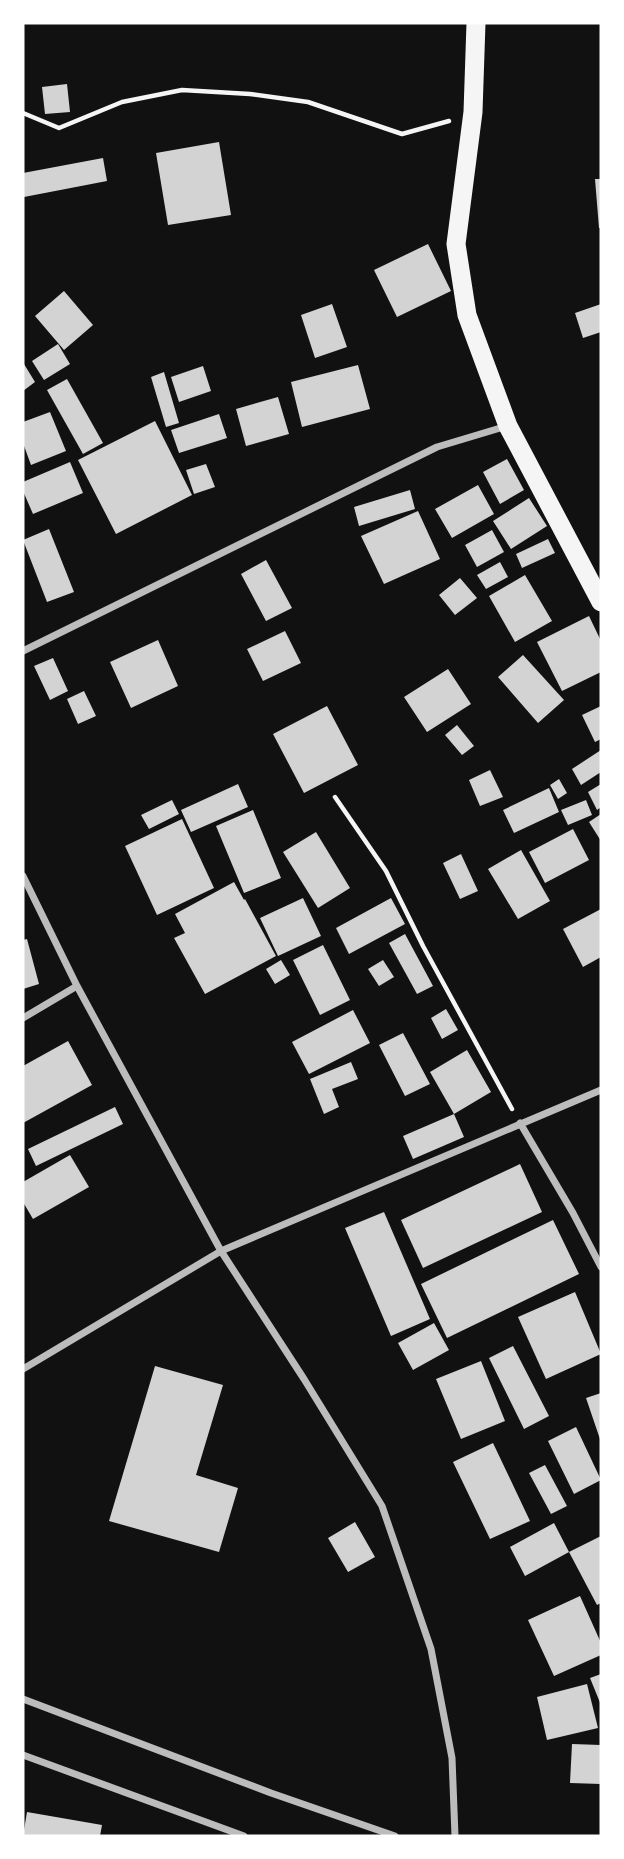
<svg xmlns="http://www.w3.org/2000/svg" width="624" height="1859" font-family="'PT Sans',sans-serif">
  <rect width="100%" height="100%" fill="#111"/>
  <path fill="#d3d3d3" d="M67,84L70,112L45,114L42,87Z
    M219,142L231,215L168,225L156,153Z
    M103,158L107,181L24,197L23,173Z
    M595,179H601V228H599Z
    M428,244L451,291L397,317L374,270Z
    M64,291L93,325L64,350L35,316Z
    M332,304L347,347L315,358L301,315Z
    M601,304V332L583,338L575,313Z
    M58,344L70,364L44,380L32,361Z
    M24,364L35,382L23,391V365Z
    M358,365L370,409L302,427L291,382Z
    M203,366L211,391L179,402L171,377Z
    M164,372L179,423L166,427L151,377Z
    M67,379L103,443L83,454L47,390Z
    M278,397L289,434L246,446L236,409Z
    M50,412L66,451L31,465L23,443V422Z
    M219,414L227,438L179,453L171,430Z
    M155,421L192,495L116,534L78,460Z
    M507,459L524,490L500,504L483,472Z
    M70,462L83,493L33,514L23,491V482Z
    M206,464L215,487L194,494L186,470Z
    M478,485L494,514L452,538L435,509Z
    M410,490L415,509L359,526L354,507Z
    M529,498L547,526L511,549L493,521Z
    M418,511L440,559L384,584L361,536Z
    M49,529L74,592L47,602L23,540Z
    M492,530L504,552L477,567L465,545Z
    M548,539L555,553L522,568L516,554Z
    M266,560L292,608L266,621L241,574Z
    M500,562L508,577L486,589L477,575Z
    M525,575L552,621L515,642L489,596Z
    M460,578L477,598L455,615L439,595Z
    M589,616L601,641V672L562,691L537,642Z
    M285,631L301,663L263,681L247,649Z
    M158,640L178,686L131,708L110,662Z
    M523,655L564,700L538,723L498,677Z
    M53,658L68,691L50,700L34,666Z
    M448,669L471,704L427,732L404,697Z
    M84,691L96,716L78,724L67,699Z
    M327,706L358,765L304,793L273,734Z
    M601,706V739L595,742L582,715Z
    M457,725L474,746L462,755L445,735Z
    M601,750V772L581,785L572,769Z
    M490,770L503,797L480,806L469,780Z
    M559,779L567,793L558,799L550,785Z
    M238,784L248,807L191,832L181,810Z
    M601,784V807L597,810L588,792Z
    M549,788L559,812L514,833L503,810Z
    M172,800L179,814L149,829L141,815Z
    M586,800L592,815L568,825L561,810Z
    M253,810L281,878L244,893L216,826Z
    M601,814V841L589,822Z
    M182,819L214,888L157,915L125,846Z
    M573,829L589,860L545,883L529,852Z
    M316,832L350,888L318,908L283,852Z
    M521,850L550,901L518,919L488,869Z
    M461,854L478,891L460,899L443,863Z
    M234,882L244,900L245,899L276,956L205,994L174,938L185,933L175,914Z
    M303,898L321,936L278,956L260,918Z
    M391,898L405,924L349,954L336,928Z
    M601,909V957L583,967L563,929Z
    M405,934L433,986L417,994L389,943Z
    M27,939L39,984L23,989V940Z
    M323,945L350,1000L320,1015L293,960Z
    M281,960L290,975L275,984L266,969Z
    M383,960L394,977L379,986L368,969Z
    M446,1009L458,1030L442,1039L431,1018Z
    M353,1010L370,1043L309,1074L292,1042Z
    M403,1033L430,1084L405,1096L379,1045Z
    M68,1041L92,1085L23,1123V1066Z
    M467,1050L491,1092L454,1114L464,1137L413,1159L403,1136L454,1114L430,1072Z
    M351,1062L358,1079L332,1089L339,1107L324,1114L310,1079Z
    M115,1107L123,1124L36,1166L28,1149Z
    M70,1155L89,1187L33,1219L23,1202V1182Z
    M520,1164L542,1212L423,1268L401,1220Z
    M384,1212L430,1319L391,1336L345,1228Z
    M553,1220L579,1274L447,1338L421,1284Z
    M575,1292L601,1354L546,1379L518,1317Z
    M434,1323L449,1350L413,1370L398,1343Z
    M513,1346L549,1416L524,1429L489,1358Z
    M481,1361L505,1421L461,1439L436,1379Z
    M155,1366L223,1385L196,1475L238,1488L219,1552L109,1521Z
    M601,1393V1442L586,1398Z
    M576,1427L601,1480L574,1494L548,1441Z
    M493,1443L530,1521L490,1539L453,1462Z
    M545,1465L567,1506L551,1514L529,1473Z
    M355,1522L375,1557L348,1572L328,1538Z
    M554,1523L569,1552L525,1576L510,1547Z
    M601,1536V1603L597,1605L569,1552Z
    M580,1596L601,1643V1655L554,1676L528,1620Z
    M601,1674V1705L590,1678Z
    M587,1684L598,1728L547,1740L537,1697Z
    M572,1744L601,1745V1784L570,1783Z
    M27,1812L102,1825L100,1836H23Z"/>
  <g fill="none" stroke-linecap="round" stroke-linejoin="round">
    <path stroke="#f5f5f5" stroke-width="4.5" d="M23,113L59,128L122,102L182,90L250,94L308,102L402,134L449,121
      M335,797L386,871L423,946L512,1109"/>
    <path stroke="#bcbcbc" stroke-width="7" d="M23,651L437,447L507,426
      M23,876L77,986L221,1251L304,1379L382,1506L431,1649L452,1758L455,1836
      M23,1018L77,986
      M520,1123L573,1213L601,1267
      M23,1369L221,1251L601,1090
      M23,1699L271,1793L395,1836
      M23,1755L244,1836"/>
    <path stroke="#f5f5f5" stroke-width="19" d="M476,23L473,112L456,244L467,315L508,426L601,602"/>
  </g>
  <rect width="624" height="1859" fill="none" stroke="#ffffff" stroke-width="49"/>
</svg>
